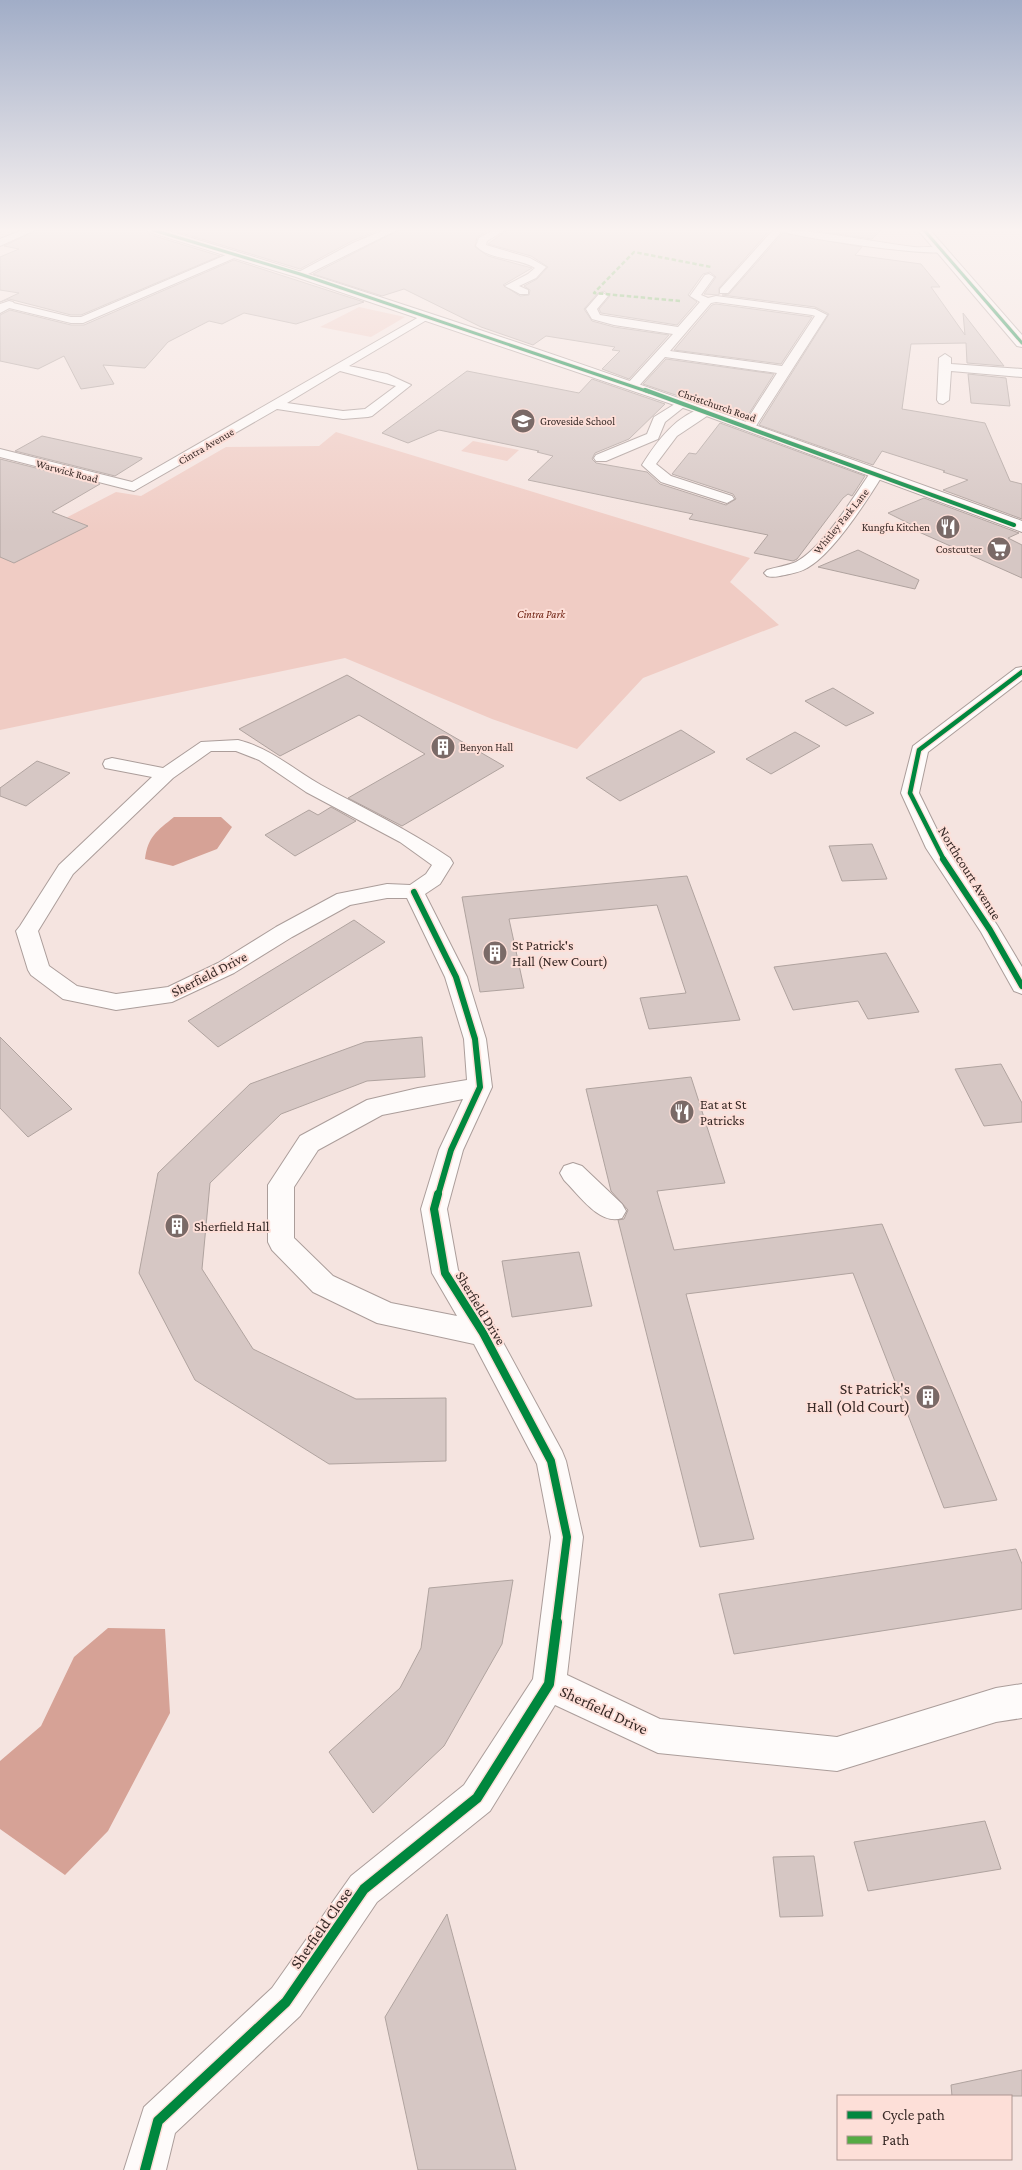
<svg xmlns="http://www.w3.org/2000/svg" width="1022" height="2170" font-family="'Crimson Pro',serif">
  <rect width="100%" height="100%" fill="#f5e4e0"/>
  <path fill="#f0ccc4" d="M359,307L405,317L371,337L320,327Z
    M336,432L750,558L730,582L779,625L643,678L577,749L492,719L345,658L0,730V552L116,492L141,496L226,447L319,446Z
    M473,441L519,450L507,461L461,451Z"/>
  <path fill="#d6a296" d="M174,817H221L232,827L217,849L173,866L145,859C148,836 157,831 174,817Z
    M108,1628L165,1629L170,1713L108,1831L65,1875L0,1829V1761L41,1726L74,1657Z"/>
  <path fill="#d6c7c4" stroke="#b0a39f" d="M37,230H145L148,234L220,256L81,315H71L9,299L0,302L19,293L0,290V257L19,249L4,246Z
    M172,230H379L352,241L300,269Z
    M399,230H489L477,237L475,247L488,256L532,268L503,285L520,296L529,295L530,290L524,286L537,279L548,267L531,256L488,244L507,230H770L719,288V295L704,294L716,277L710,272L703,274L688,295L697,302L677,325L601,313L599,309L610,296L604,291L598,293L584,309L592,321L614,327L669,335L629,379L602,369L620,351L612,350L615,347L546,336L533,345L481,327L404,289L382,296L313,274Z
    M809,230H881L872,239Z
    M783,233L862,247L855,255L921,264L940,287H931L965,335L963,313L1004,366L967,363L966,343L911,344L902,409L985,423L1010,481L1022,484V519L943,490L968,480L943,472L945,471L882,451L873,465L759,425L829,314L815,307L722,295L729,294Z
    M234,260L364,302L296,324L244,313L222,324L209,321L168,342L145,368L103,365L114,384L81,389L64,356L38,369L0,361V315L10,310L71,325H84Z
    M716,304L812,317L781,364L674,350L712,305Z
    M666,359L774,374L745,420L727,413L729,410L705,405L643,384Z
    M467,371L579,393L592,379L665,404L629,439L595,453L592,459L596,463L647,472L660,484L726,505L736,499L733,494L672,474L689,453L696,454L720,423L865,476L852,496L848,494L843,498L797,559L793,561L754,553L768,535L689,519L693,514L528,480L553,456L537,452L539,451L439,430L408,443L382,433Z
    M968,374L1006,378L1010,406L971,403Z
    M42,436L142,458V459L115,476L15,451Z
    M0,459L100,484L52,512L88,526L14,563L0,557Z
    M924,498L1019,533L1008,538L1022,545V578L910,528L914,526L888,513Z
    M858,550L919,580L915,589L818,567Z
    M347,675L504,766L402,826L348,798L425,754L359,715L280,756L239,729Z
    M833,688L874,713L846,726L805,701Z
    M681,730L715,752L620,801L586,778Z
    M795,732L820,746L771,774L746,759Z
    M37,761L70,773L26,806L0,796V788Z
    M331,807L356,821L295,856L265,835L309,810L318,815Z
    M872,844L887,879L842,881L829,846Z
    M687,876L740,1020L649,1029L640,998L686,993L657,905L509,919L524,988L480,992L462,897Z
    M354,920L385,942L218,1047L188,1021Z
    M886,953L919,1012L868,1019L858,1001L793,1010L774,967Z
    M0,1037L72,1109L28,1137L0,1108Z
    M422,1037L425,1077L367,1081L281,1114L210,1183L202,1269L253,1349L356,1399L446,1398V1461L329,1464L195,1380L139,1273L158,1173L250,1084L365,1042Z
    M1001,1064L1022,1103V1122L984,1126L955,1069Z
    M691,1077L725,1183L657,1191L674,1250L882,1224L997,1500L944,1508L853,1273L686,1294L754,1539L700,1547L618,1220L624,1219L628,1210L611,1191L586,1089Z
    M579,1252L592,1306L512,1317L502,1261Z
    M1016,1549L1022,1564V1609L734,1654L719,1594Z
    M513,1580L502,1644L444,1746L373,1813L329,1752L400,1688L421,1648L429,1588Z
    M985,1821L1001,1869L868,1891L854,1842Z
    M814,1856L823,1916L780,1917L773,1857Z
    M447,1914L516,2170H418L385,2017Z
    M1022,2070V2096H952L951,2085Z"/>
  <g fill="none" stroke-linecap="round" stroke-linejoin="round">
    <defs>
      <path id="minor" d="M22,230H35L0,246V239Z
        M384,230H397L304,276L300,277L295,274L353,243Z
        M493,230H505L487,241L486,245L530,258L546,267L536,278L519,286L528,290V294H520L505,286L528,274L535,268C517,257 491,261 476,246L479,238Z
        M773,230C821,230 866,241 914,247C923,248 940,245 947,251C939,258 797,238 782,231L728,293H720V289Z
        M235,251L240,254L239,256L83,323H71L5,307L4,305L9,302L71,317H81Z
        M709,274L714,277L701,295L708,298L716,296L815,309L827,315L754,429L749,430L743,426L777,373L665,357L636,389H628L626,386L628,383L673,334L614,325L592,319L586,309L599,294L603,293L608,296L597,309L600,315L678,327L700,302L690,296L705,275ZM716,302L812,315L815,316L782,366L670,351L711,303Z
        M426,313L430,314V318L349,366L387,374L411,385L372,416L368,417L343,419L277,409L134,491L0,457V449L132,482ZM340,371L396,386L365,409L343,411L287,403Z
        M945,354L951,358V364L1022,369V377L951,371L949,400L943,404L939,403L937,400L939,358Z
        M683,399L689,403L665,422L658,439L606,461H596L594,458L596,455L647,434L654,417Z
        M706,407L710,408L712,411L710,414L677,436L656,464L671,476L732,496L734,499L727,503L661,482L642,465C657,441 677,414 706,407Z
        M877,469L884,473C868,499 833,554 807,568C801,572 793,573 785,575C779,576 773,578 767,576L764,573L767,570C776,567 787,566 796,562C824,547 854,496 872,470Z
        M1022,667V680L928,752L919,793L946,848L997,925L1022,967V994L1014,991L981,932L926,848L901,793L913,746L1016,668Z
        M238,740C270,748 293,769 321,785C365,809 409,830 450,858L453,863L440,884L425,894L467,977L486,1039L492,1087L463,1150L447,1209L458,1270L493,1324L562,1451L566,1461L583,1537L567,1675L660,1719L837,1737L996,1688L1022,1684V1718L996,1722L837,1771L658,1753L555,1705L490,1811L377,1902L300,2016L175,2133L166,2170H124L144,2107L272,1988L351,1876L464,1785L533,1679L551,1537L537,1464L474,1344L377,1323L313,1292L272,1250L268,1242V1185L300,1136L367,1100L418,1088L467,1080L464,1039L445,977L407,898H387L350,905L292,937L234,973L172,1002L116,1010L63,999L31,975L28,970L16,931L20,926L59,865L152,777L105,768L103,764L105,760L112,758L163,768L201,742ZM211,751H236L259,760L306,792L400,842L432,865L426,874L410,885L387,884L337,894L276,927L218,963L168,987L116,994L77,986L49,966L38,931L73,874L173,778ZM463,1099L439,1150L421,1209L432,1273L457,1316L391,1303L333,1276L294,1238V1187L318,1150L382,1115Z
        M573,1163L582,1166L622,1204L626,1211L622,1218C600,1226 579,1195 564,1180L560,1173L564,1166Z"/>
      <path id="tertiary" d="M918,230H930L1022,335V347L1017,346Z
        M9,301L13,302L15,305L0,313V304Z"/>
      <path id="primary" d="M147,230H165C454,316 738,418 1022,521V532L701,414L296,277L149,232Z"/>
    </defs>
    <use href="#minor" stroke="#ab9d9a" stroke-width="2"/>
    <use href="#tertiary" stroke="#ab9d9a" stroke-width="2"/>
    <use href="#primary" stroke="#ab9d9a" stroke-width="2"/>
    <use href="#minor" fill="#fefbfa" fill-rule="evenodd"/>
    <use href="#tertiary" fill="#fefbfa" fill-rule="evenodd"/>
    <use href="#primary" fill="#fefbfa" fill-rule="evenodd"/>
    <path stroke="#55ab44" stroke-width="2.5" stroke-dasharray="4.5 2.5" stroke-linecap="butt" d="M680,301L594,293L634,252L711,267"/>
    <defs>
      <path id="cycleway-far5" d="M153,230L300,274L649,392
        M924,230L1022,343"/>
      <path id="cycleway-far4" d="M645,390L1014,525"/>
      <path id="cycleway-far3" d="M944,860L910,793L919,750L1022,672"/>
      <path id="cycleway-far2" d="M943,859L990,930L1022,986
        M414,892L456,977L475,1039L480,1087L451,1150L438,1195"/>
      <path id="cycleway-far1" d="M438,1194L434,1209L445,1273L483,1333L551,1461L567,1537L556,1624"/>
      <path id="cycleway" d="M145,2170L158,2121L286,2002L364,1889L477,1798L549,1684L557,1622"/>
    </defs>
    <use href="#cycleway-far5" stroke="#fddfd8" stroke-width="4.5"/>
    <use href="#cycleway-far4" stroke="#fddfd8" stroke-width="5.5"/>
    <use href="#cycleway-far3" stroke="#fddfd8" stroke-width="7"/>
    <use href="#cycleway-far2" stroke="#fddfd8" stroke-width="9"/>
    <use href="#cycleway-far1" stroke="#fddfd8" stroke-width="11"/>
    <use href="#cycleway" stroke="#fddfd8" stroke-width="13"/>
    <use href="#cycleway-far5" stroke="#00873e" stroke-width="3"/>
    <use href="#cycleway-far4" stroke="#00873e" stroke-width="4"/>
    <use href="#cycleway-far3" stroke="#00873e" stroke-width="4.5"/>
    <use href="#cycleway-far2" stroke="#00873e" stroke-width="6"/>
    <use href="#cycleway-far1" stroke="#00873e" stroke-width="8"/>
    <use href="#cycleway" stroke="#00873e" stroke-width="10"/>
  </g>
  <linearGradient id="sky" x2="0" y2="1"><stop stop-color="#a1adc7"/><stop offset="0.43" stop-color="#faf3f1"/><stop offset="1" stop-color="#faf3f1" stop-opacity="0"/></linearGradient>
  <rect width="1022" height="534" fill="url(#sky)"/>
  <defs>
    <symbol id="school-disc" viewBox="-11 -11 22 22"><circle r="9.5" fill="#7a6a67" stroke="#fddfd8"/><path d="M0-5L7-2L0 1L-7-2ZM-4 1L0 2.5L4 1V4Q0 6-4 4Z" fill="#fff"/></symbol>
    <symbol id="restaurant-disc" viewBox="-11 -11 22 22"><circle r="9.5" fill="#7a6a67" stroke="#fddfd8"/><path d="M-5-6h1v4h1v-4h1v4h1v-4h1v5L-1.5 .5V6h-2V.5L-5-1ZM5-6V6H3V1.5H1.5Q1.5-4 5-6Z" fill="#fff"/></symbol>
    <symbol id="supermarket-disc" viewBox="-11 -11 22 22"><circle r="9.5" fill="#7a6a67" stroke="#fddfd8"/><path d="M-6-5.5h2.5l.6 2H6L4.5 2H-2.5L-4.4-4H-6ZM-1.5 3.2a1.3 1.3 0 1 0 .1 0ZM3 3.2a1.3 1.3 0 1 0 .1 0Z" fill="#fff"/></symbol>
    <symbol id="building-disc" viewBox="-11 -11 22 22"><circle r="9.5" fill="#7a6a67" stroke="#fddfd8"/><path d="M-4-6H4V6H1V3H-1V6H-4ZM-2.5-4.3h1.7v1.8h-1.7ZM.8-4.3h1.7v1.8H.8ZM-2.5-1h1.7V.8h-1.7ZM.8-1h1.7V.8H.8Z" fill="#fff"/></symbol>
  </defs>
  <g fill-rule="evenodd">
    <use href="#school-disc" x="509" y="407" width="28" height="28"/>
    <use href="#restaurant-disc" x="934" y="513" width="28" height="28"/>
    <use href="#supermarket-disc" x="985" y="535" width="28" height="28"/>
    <use href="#building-disc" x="429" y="733" width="28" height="28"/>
    <use href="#building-disc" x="481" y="939" width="28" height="28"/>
    <use href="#restaurant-disc" x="668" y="1098" width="28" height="28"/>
    <use href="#building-disc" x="163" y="1212" width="28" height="28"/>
    <use href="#building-disc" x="914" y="1383" width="28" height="28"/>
  </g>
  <g text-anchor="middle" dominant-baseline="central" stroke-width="4" stroke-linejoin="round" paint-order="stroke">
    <g font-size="11" fill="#372926" stroke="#fddfd8">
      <text transform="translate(717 405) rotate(19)">Christchurch Road</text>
      <text transform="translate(206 446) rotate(-30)">Cintra Avenue</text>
      <text transform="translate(67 471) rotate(15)">Warwick Road</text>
      <text transform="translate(841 521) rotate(-51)">Whitley Park Lane</text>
    </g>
    <g font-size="11" fill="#372926" stroke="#fddfd8" text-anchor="start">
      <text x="540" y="421">Groveside School</text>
      <text x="930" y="527" text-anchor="end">Kungfu Kitchen</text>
      <text x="982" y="549" text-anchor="end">Costcutter</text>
      <text x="460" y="747">Benyon Hall</text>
    </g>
    <g font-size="11" font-style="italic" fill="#6a1a0a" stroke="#fddfd8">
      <text x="541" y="614">Cintra Park</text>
    </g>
    <g font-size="14" fill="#372926" stroke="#fddfd8">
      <text transform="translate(970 873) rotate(58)">Northcourt Avenue</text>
      <text transform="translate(209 974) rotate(-27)">Sherfield Drive</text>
      <text transform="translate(481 1308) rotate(59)">Sherfield Drive</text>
    </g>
    <g font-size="14" fill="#372926" stroke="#fddfd8" text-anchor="start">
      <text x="512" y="945">St Patrick's<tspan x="512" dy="16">Hall (New Court)</tspan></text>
      <text x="700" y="1104">Eat at St<tspan x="700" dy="16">Patricks</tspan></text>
      <text x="194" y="1226">Sherfield Hall</text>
    </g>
    <g font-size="16" fill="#372926" stroke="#fddfd8" text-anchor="end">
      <text x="910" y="1388">St Patrick's<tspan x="910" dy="18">Hall (Old Court)</tspan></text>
    </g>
    <g font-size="16" fill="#372926" stroke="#fddfd8">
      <text transform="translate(604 1710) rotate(25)">Sherfield Drive</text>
      <text transform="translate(321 1928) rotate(-55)">Sherfield Close</text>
    </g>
  </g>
  <rect x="837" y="2095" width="175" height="65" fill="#fddfd8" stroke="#ae9691"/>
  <rect x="847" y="2111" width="25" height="8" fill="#00873e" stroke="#ae9691"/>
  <text x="882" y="2120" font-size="15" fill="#372926">Cycle path</text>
  <rect x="847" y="2136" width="25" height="8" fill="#55ab44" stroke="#ae9691"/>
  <text x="882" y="2145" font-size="15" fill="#372926">Path</text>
</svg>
